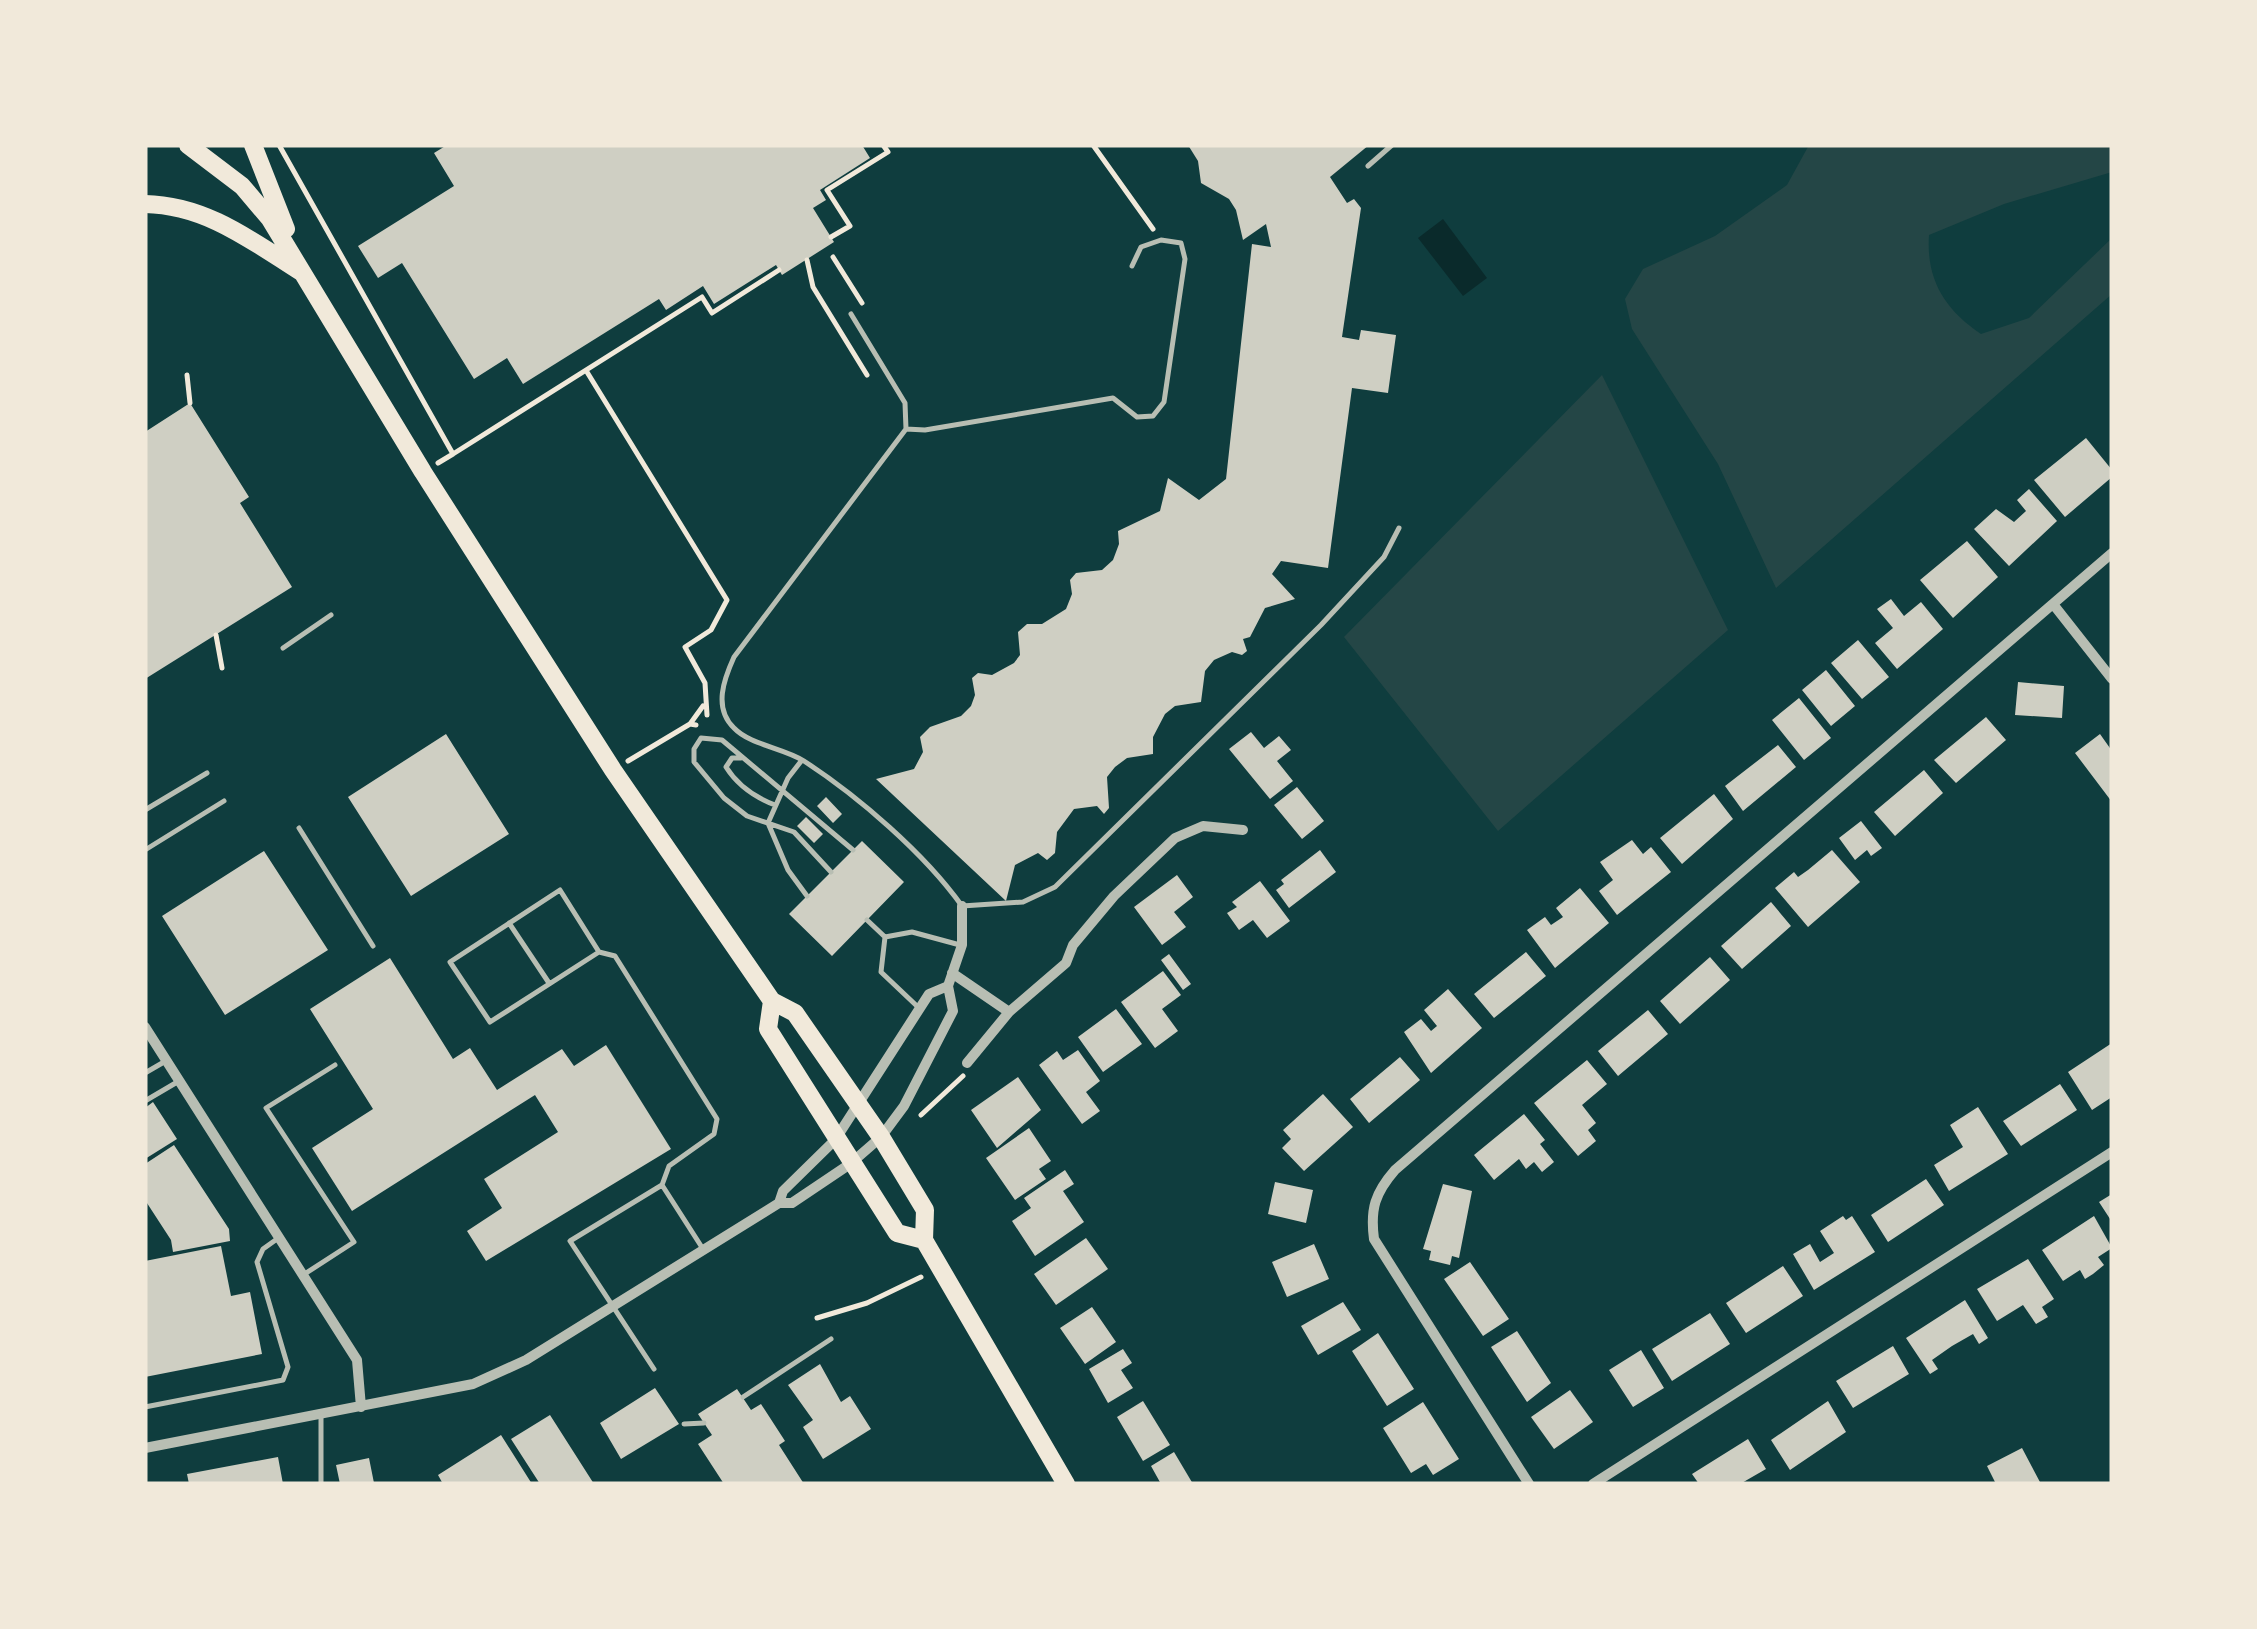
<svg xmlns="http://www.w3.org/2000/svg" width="2257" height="1629" font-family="'Noto Sans',sans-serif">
  <rect width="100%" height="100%" fill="#0f3d3e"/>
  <path fill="#244646" d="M1809,145H2112V172L2004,204L1929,235C1926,279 1944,309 1981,334L2029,318L2112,238V294L1776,588L1718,464L1632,329L1625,299L1643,269L1715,236L1787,185Z
    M1602,375L1728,630L1498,831L1344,637Z"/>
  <path fill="#0a2a2b" d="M1443,219L1487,278L1463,296L1418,238Z"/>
  <path fill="#cfcfc3" d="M447,145H862L870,158L820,190L826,200L813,208L834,242L782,275L776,265L714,304L703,286L666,310L659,299L523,384L507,358L474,379L402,263L378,278L358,246L454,186L434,153Z
    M1188,145H1369L1330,177L1347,203L1354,199L1361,208L1342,337L1359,340L1361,330L1396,335L1388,393L1352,388L1328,568L1281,561L1272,574L1295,599L1265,608L1250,637L1243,639L1247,651L1242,655L1232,652L1214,660L1205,671L1201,702L1175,706L1165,714L1153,737V754L1127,758L1115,767L1107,777L1109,808L1104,814L1097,806L1074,809L1057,832L1055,853L1047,860L1038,853L1015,865L1006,901L876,779L914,769L923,752L920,737L930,727L961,716L971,706L975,695L972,678L978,673L992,675L1014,663L1020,655L1018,632L1027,624H1042L1066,609L1072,594L1070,580L1076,573L1102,570L1113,560L1119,544L1118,531L1160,511L1168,478L1199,500L1226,479L1252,244L1271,247L1266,224L1243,240L1236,210L1229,199L1201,183L1198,161Z
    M190,403L249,497L240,503L292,587L145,679V432Z
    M2086,438L2112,470V477L2065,517L2034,480Z
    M2029,489L2057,521L2009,566L1974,529L1996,509L2014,522L2026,511L2017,500Z
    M1967,541L1998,577L1953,618L1920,580Z
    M1891,599L1904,616L1921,602L1943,629L1897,669L1875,643L1893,628L1877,609Z
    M1858,640L1889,677L1862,699L1831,663Z
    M1826,670L1855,706L1831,726L1802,690Z
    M2018,682L2064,686L2062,718L2015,715Z
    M1799,698L1831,738L1804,760L1772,720Z
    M1986,717L2006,740L1956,783L1934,760Z
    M1251,732L1264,748L1279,736L1291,750L1277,761L1293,781L1270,799L1229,749Z
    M446,734L509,834L411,896L348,797Z
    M2100,734L2112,751V802L2075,753Z
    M1778,745L1796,767L1743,811L1725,786Z
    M1924,770L1943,793L1895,836L1874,812Z
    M1297,787L1324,821L1302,839L1274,805Z
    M1714,794L1733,819L1682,864L1660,838Z
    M826,797L842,814L833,823L817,806Z
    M806,817L823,834L814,843L797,826Z
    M1861,821L1882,848L1871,856L1867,850L1855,860L1839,838Z
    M1632,840L1643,854L1651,847L1671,872L1617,915L1599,891L1613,880L1600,862Z
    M862,841L904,882L832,956L789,914Z
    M1320,850L1336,872L1289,908L1276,890L1284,884L1281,880Z
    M1832,850L1860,882L1808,927L1775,888L1794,872L1798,877L1808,870Z
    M264,851L328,950L225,1015L162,916Z
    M1177,875L1193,897L1174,912L1186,927L1162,945L1134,907Z
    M1260,881L1290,921L1267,938L1253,920L1239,930L1227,913L1237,907L1232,902Z
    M1580,888L1609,923L1555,968L1527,930L1545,917L1551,925L1563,917L1556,908Z
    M1771,902L1791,926L1742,969L1721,946Z
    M1526,952L1546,976L1494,1018L1474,994Z
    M1169,954L1191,984L1183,990L1161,960Z
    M1710,957L1730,980L1680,1024L1660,1001Z
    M390,958L453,1059L470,1048L497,1090L562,1049L574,1066L606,1045L671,1149L486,1261L467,1231L502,1208L484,1179L558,1132L535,1095L352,1211L312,1148L373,1109L310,1009Z
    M1163,971L1181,995L1162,1009L1178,1031L1155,1048L1121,1002Z
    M1448,989L1482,1028L1431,1073L1404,1032L1421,1019L1431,1031L1437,1026L1424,1010Z
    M1116,1009L1142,1044L1103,1072L1078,1037Z
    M1648,1010L1668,1034L1618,1076L1598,1051Z
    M2112,1043V1097L2092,1110L2068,1072Z
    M1078,1050L1100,1081L1086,1092L1100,1111L1082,1124L1039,1065L1057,1051L1063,1060Z
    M1400,1057L1420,1080L1369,1123L1350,1099Z
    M1587,1060L1607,1084L1582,1105L1596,1123L1588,1130L1596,1141L1578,1156L1534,1103Z
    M1018,1077L1041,1110L997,1148L971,1110Z
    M2060,1084L2077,1110L2021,1146L2003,1121Z
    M1323,1094L1353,1127L1304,1171L1282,1148L1291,1139L1283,1130Z
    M153,1102L177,1139L145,1159V1108Z
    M1978,1107L2008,1154L1949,1191L1934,1165L1963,1147L1950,1125Z
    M1524,1114L1545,1140L1540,1144L1554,1162L1542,1172L1534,1162L1526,1169L1519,1159L1494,1180L1474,1155Z
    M1029,1128L1051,1161L1039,1169L1046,1179L1015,1200L986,1158Z
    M174,1145L229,1229L230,1241L173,1252L171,1240L145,1200V1164Z
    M1065,1170L1074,1184L1063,1191L1084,1222L1035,1256L1012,1221L1031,1208L1024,1198Z
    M1926,1179L1944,1205L1888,1242L1871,1215Z
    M1275,1182L1313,1190L1306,1223L1268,1214Z
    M1443,1184L1472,1191L1459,1258L1452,1256L1450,1265L1429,1260L1431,1251L1423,1249Z
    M2112,1194V1222L2099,1202Z
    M1843,1216L1846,1220L1852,1216L1875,1252L1814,1290L1793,1254L1810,1244L1820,1262L1834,1253L1820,1231Z
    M2094,1216L2112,1248L2098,1257L2104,1265L2093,1274L2085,1279L2080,1270L2063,1281L2042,1250Z
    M1086,1238L1108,1269L1056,1305L1034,1274Z
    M1314,1244L1329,1279L1287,1297L1272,1262Z
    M221,1246L231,1296L250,1292L262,1354L145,1377V1261Z
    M2028,1259L2054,1299L2042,1307L2048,1317L2036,1324L2023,1305L1997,1321L1977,1289Z
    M1470,1262L1509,1319L1483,1336L1444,1279Z
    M1783,1266L1803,1296L1746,1333L1726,1303Z
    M1965,1300L1988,1338L1979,1344L1973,1334L1952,1346L1932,1360L1938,1369L1930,1374L1906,1338Z
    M1343,1302L1361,1330L1318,1355L1301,1326Z
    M1092,1307L1116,1342L1085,1364L1060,1328Z
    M1710,1313L1730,1344L1672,1381L1652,1349Z
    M1517,1331L1551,1383L1527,1402L1491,1347Z
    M1378,1333L1414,1389L1387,1406L1352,1351Z
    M1893,1346L1909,1374L1853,1408L1836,1381Z
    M1123,1349L1132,1363L1121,1370L1133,1388L1108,1403L1089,1369Z
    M1641,1350L1664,1388L1633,1407L1609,1370Z
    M820,1364L841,1402L850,1396L871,1429L823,1459L803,1427L813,1420L788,1385Z
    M655,1388L679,1424L621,1459L600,1423Z
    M737,1389L751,1410L761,1404L785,1441L779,1445L804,1484H724L698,1444L712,1435L698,1414Z
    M1570,1390L1593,1422L1554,1449L1531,1417Z
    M1143,1401L1170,1445L1143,1461L1117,1417Z
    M1828,1401L1846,1432L1790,1470L1771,1440Z
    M1423,1402L1459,1459L1433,1475L1426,1464L1411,1473L1383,1428Z
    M550,1415L594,1484H540L511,1439Z
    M501,1435L532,1484H443L438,1475Z
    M1748,1439L1766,1469L1740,1484H1699L1692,1474Z
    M2022,1448L2041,1484H1996L1987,1466Z
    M1174,1452L1193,1484H1161L1151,1466Z
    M278,1457L283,1484H189L187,1474Z
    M369,1458L374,1483L340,1484L336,1465Z"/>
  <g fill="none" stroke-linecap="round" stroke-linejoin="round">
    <path stroke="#f1e9da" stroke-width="5" d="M279,145L453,454L438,463
      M1093,145L1153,229
      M831,237L850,226L827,190L888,152L883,145
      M833,257L862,303
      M807,260L813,287L867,375
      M587,372L727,600L711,630L685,647L705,683L707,715
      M187,375L190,403
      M453,454L702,297L712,313L779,270
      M216,635L222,668
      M696,725L690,724L703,706
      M628,761L690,724
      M921,1115L963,1076
      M817,1318L867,1303L921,1277"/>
    <path stroke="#b8beb3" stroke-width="5" d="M1368,166L1392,145
      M851,314L905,403L906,429L734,657C724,679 713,708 734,728C750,745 784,748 804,761C859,797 924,853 962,906L1023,902L1055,887L1321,625L1384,557L1399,528
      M906,429L925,430L1113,398L1137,417L1153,416L1164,402L1185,259L1181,243L1161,240L1141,247L1132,266
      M283,648L331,615
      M741,758H732L726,767C738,786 754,797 775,805
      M802,760L788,778L768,823L788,870L807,896
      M145,810L207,773
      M299,828L373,946
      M145,850L224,801
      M831,872L794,832L747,816L724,798L694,762V749L701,738L722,740L853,850
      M867,920L885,937
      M509,923L549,983
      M885,937L881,972L919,1008
      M885,937L912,932L960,945
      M599,952L490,1022L450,962L560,890L599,952L615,956L717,1119L714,1134L669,1166L662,1185
      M145,1073L164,1062
      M145,1101L179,1081
      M303,1275L354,1242L266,1108L335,1065
      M654,1369L570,1241L662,1185L703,1249
      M743,1397L831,1339
      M145,1407L283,1380L288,1367L257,1262L263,1249L277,1239
      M684,1424L704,1423
      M321,1484V1414"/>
    <path stroke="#b8beb3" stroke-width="10" d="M2053,604L2112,679
      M952,973L1009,1012L1066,963L1073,945L1114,896L1175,838L1203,826L1243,830
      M145,1027L357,1360L361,1407
      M967,1063L1009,1012
      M779,1203L783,1191L835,1140L929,994L948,986
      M145,1448L473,1384L526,1360L779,1203H792L850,1164L881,1137L904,1106L953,1011L948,986L962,945V906
      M1529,1484L1374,1239C1370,1209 1375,1193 1395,1170L2112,553
      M1593,1484L2112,1152"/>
    <path stroke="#f1e9da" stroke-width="18" d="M188,145L242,186L270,219L423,472L613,770L772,1001L795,1013L881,1137L925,1210L924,1240L1066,1484
      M253,145L286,229
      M145,204C206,205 252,241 301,272
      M772,1001L768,1029L897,1233L924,1240"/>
  </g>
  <rect width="2257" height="1629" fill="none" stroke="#f1e9da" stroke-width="295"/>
</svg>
